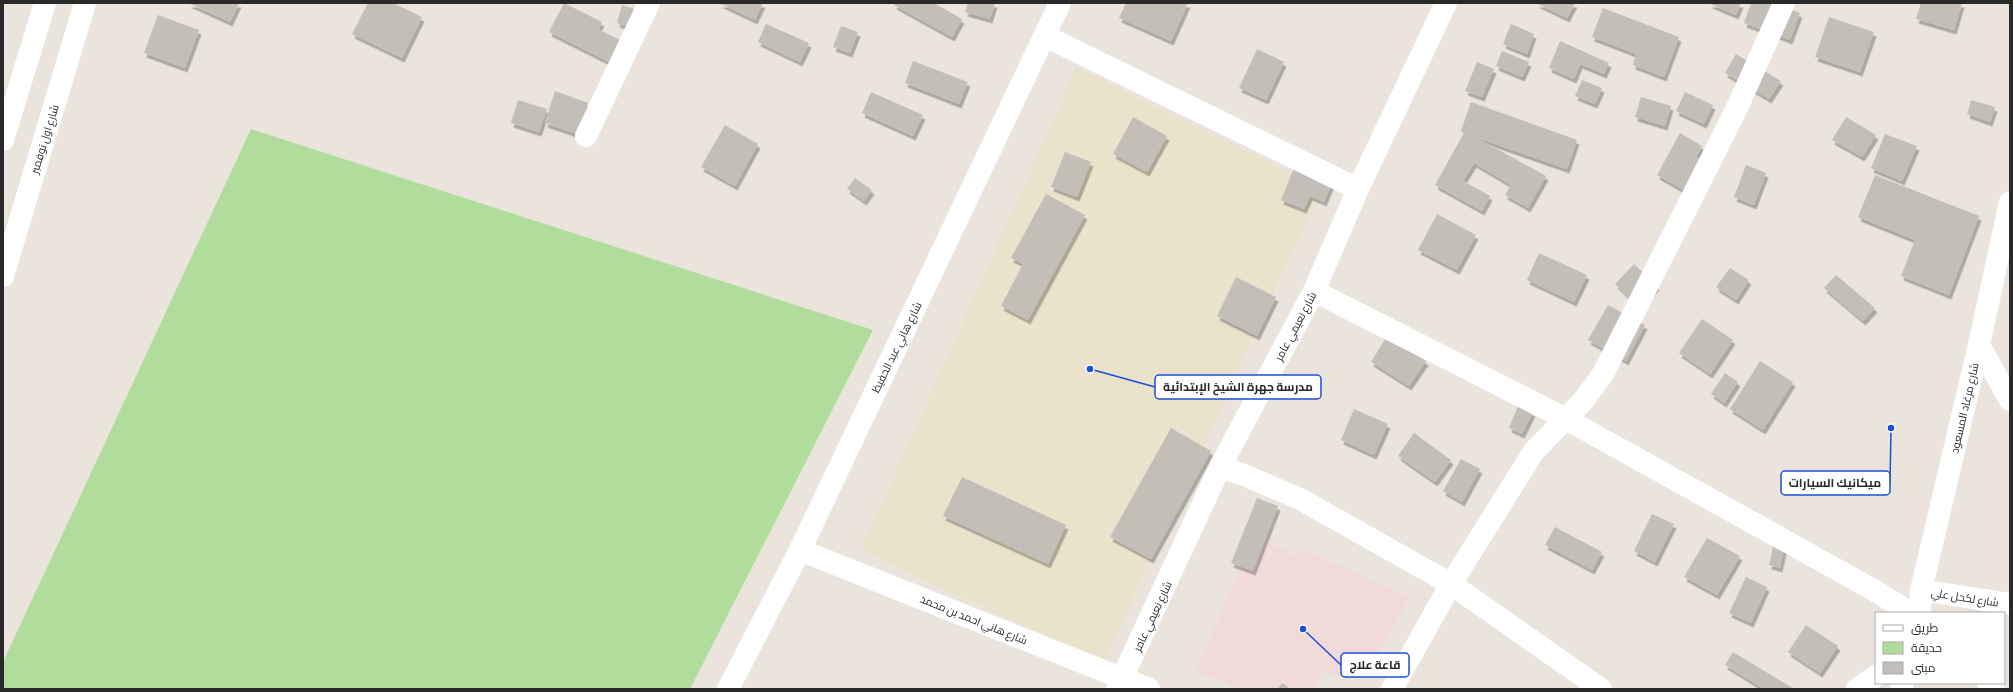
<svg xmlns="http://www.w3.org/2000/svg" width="2013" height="692" font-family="Commissioner,Cairo,sans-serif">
  <defs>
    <filter id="shadow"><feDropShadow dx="2.5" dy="4.5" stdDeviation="0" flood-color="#0004"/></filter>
  </defs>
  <rect width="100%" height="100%" fill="#eae4dc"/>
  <path fill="#ebe2cc" d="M1077,67L1322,188L1103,663L861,550Z"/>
  <path fill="#f1dada" d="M1255,537L1297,556L1304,550L1410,597L1371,666L1357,661L1348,679L1321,671L1313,689H1229L1230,685L1196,670Z"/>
  <path fill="#b1dd9c" d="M251,129L873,330L690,689H3V662Z"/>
  <path fill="#c3beb7" filter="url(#shadow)" d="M188,3H239L230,22Z
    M368,3H393L422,17L402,58L352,34Z
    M564,3L602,22L598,29L632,46L621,68L549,32Z
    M719,3H763L755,20Z
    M895,3H934L962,19L952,37L894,5Z
    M968,3H995L990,19L965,12Z
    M1126,3H1188L1171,41L1119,18Z
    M1536,3H1575L1567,18Z
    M1708,3H1741L1736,15Z
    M1751,3H1773L1800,13L1790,40L1744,23Z
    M1921,3H1962L1954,30L1916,19Z
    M622,5L647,13L642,31L617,23Z
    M1603,8L1679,37L1664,77L1633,65L1636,54L1592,37Z
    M158,15L199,30L185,68L144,53Z
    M1829,17L1874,32L1860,72L1815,57Z
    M766,24L809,43L800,62L758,42Z
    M1511,24L1534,34L1527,54L1503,44Z
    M841,26L858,32L850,53L833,47Z
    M1560,41L1609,63L1604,74L1580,64L1574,79L1549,68Z
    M1257,49L1284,62L1266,100L1239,88Z
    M1502,51L1529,62L1522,77L1496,66Z
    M1736,54L1781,81L1769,99L1725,73Z
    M913,61L968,82L959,104L905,83Z
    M1477,62L1494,69L1482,97L1465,91Z
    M1582,80L1602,88L1595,104L1575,96Z
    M555,91L588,103L577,134L545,123Z
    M871,92L923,115L913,136L862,113Z
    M1685,92L1713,105L1704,124L1676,111Z
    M1641,97L1671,106L1665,126L1635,117Z
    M518,100L547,109L539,132L511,123Z
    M1971,100L1995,107L1990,122L1967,114Z
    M1471,102L1577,140L1567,169L1475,137L1546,176L1528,208L1505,195L1511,185L1474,163L1463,181L1490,196L1482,211L1435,185L1464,133L1461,131Z
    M1133,117L1167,136L1147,172L1113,154Z
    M1846,117L1876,135L1862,157L1832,140Z
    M725,125L758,144L735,186L701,167Z
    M1680,133L1702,146L1696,157L1710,165L1694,196L1657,175Z
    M1885,134L1917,146L1902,181L1871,168Z
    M1065,152L1091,162L1077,197L1051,187Z
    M1298,158L1336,173L1324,202L1310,196L1304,209L1281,200Z
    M1746,165L1766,173L1754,205L1734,197Z
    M1875,175L1979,216L1949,295L1901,276L1915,240L1858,217Z
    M855,178L872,190L864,201L847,189Z
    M1046,194L1085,215L1028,320L1001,306L1023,264L1011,258Z
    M1437,214L1476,235L1457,270L1418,250Z
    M1539,253L1587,275L1574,302L1527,280Z
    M1634,264L1657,286L1638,306L1615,284Z
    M1730,268L1749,280L1736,300L1716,287Z
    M1836,275L1875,308L1863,321L1824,288Z
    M1236,277L1276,297L1257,336L1217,316Z
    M1608,305L1645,325L1626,361L1588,340Z
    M1702,319L1733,340L1710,374L1679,353Z
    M1387,336L1426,361L1409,386L1371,362Z
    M1760,361L1793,382L1763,430L1730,409Z
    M1725,373L1738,382L1724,403L1711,394Z
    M1518,406L1533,412L1522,434L1509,428Z
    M1354,409L1388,424L1374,455L1341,440Z
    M1171,428L1211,451L1151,559L1110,537Z
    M1414,433L1451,460L1435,482L1398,456Z
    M1461,459L1480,469L1462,502L1443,491Z
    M962,477L1066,525L1048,564L943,516Z
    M1257,498L1278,506L1253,571L1231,563Z
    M1652,514L1674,524L1655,562L1634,551Z
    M1555,527L1602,552L1592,570L1545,545Z
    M1707,538L1740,556L1717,595L1684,577Z
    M1774,542L1785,544L1780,568L1769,565Z
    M1746,577L1767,587L1751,623L1729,613Z
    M1806,625L1838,646L1820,673L1788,652Z
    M1733,652L1794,689H1764L1725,665Z
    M1282,683L1291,689H1277Z"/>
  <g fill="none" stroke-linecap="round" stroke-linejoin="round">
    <path stroke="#fff" stroke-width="22" d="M1045,36L1358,189
      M586,136L649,3
      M1314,291L1566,419L1872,589L1911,613
      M1979,345L2010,400
      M1220,467L1244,475L1300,499L1451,584L1601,689
      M800,550L1149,689
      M1921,590L2010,604
      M1920,613L1921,590L1979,345L2010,202
      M1988,683L1994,689
      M728,689L800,550L1060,3
      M1117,689L1220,467L1314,291L1358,189L1446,3
      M1392,689L1451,584L1534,451L1583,401L1603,374L1737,108L1784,3
      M1857,689L1876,676
      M1901,689L1903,683"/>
    <path stroke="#fff" stroke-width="22" d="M3,140L45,3
      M3,276L85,3"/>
  </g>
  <g text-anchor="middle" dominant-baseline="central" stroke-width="3.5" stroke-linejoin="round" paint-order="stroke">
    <g font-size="11" fill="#292929" stroke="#fff">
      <text transform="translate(44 139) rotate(-73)">شارع اول نوفمبر</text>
      <text transform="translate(1295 326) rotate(-62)">شارع نعيمي عامر</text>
      <text transform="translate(896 347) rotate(-64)">شارع هاني عبد الحفيظ</text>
      <text transform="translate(1964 408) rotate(-77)">شارع مرغاد المسعود</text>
      <text transform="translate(1965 597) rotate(9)">شارع لكحل علي</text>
      <text transform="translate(1152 616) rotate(-65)">شارع نعيمي عامر</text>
      <text transform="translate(974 619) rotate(22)">شارع هاني احمد بن محمد</text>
    </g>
  </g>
  <path fill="none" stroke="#1d4ed8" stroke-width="1.5" d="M1090 369L1155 387M1891 428L1890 483M1303 629L1341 665"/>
  <g fill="#1d4ed8" stroke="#fff" stroke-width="1.5">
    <circle cx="1090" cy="369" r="4"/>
    <circle cx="1891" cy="428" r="4"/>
    <circle cx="1303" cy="629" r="4"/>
  </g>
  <g fill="#fff" stroke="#1d4ed8" stroke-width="1.5">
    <rect x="1155" y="375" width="166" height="24" rx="4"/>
    <rect x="1781" y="471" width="109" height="24" rx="4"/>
    <rect x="1341" y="653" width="68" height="24" rx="4"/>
  </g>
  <g font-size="12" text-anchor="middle" font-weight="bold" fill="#292929">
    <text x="1238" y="391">مدرسة جهرة الشيخ الإبتدائية</text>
    <text x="1835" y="487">ميكانيك السيارات</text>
    <text x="1375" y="669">قاعة علاج</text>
  </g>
  <rect width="2013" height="692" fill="none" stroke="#292929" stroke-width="8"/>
  <rect x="1875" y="612" width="130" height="72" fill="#ffffff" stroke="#a9a9a9"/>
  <rect x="1883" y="625" width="20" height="6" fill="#ffffff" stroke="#a9a9a9"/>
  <text x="1911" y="632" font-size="12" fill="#292929">طريق</text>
  <rect x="1883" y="642" width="20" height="12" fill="#b1dd9c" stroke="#a9a9a9"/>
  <text x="1911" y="652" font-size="12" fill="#292929">حديقة</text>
  <rect x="1883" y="662" width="20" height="12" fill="#c3beb7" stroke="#a9a9a9"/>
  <text x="1911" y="672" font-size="12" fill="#292929">مبنى</text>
</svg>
